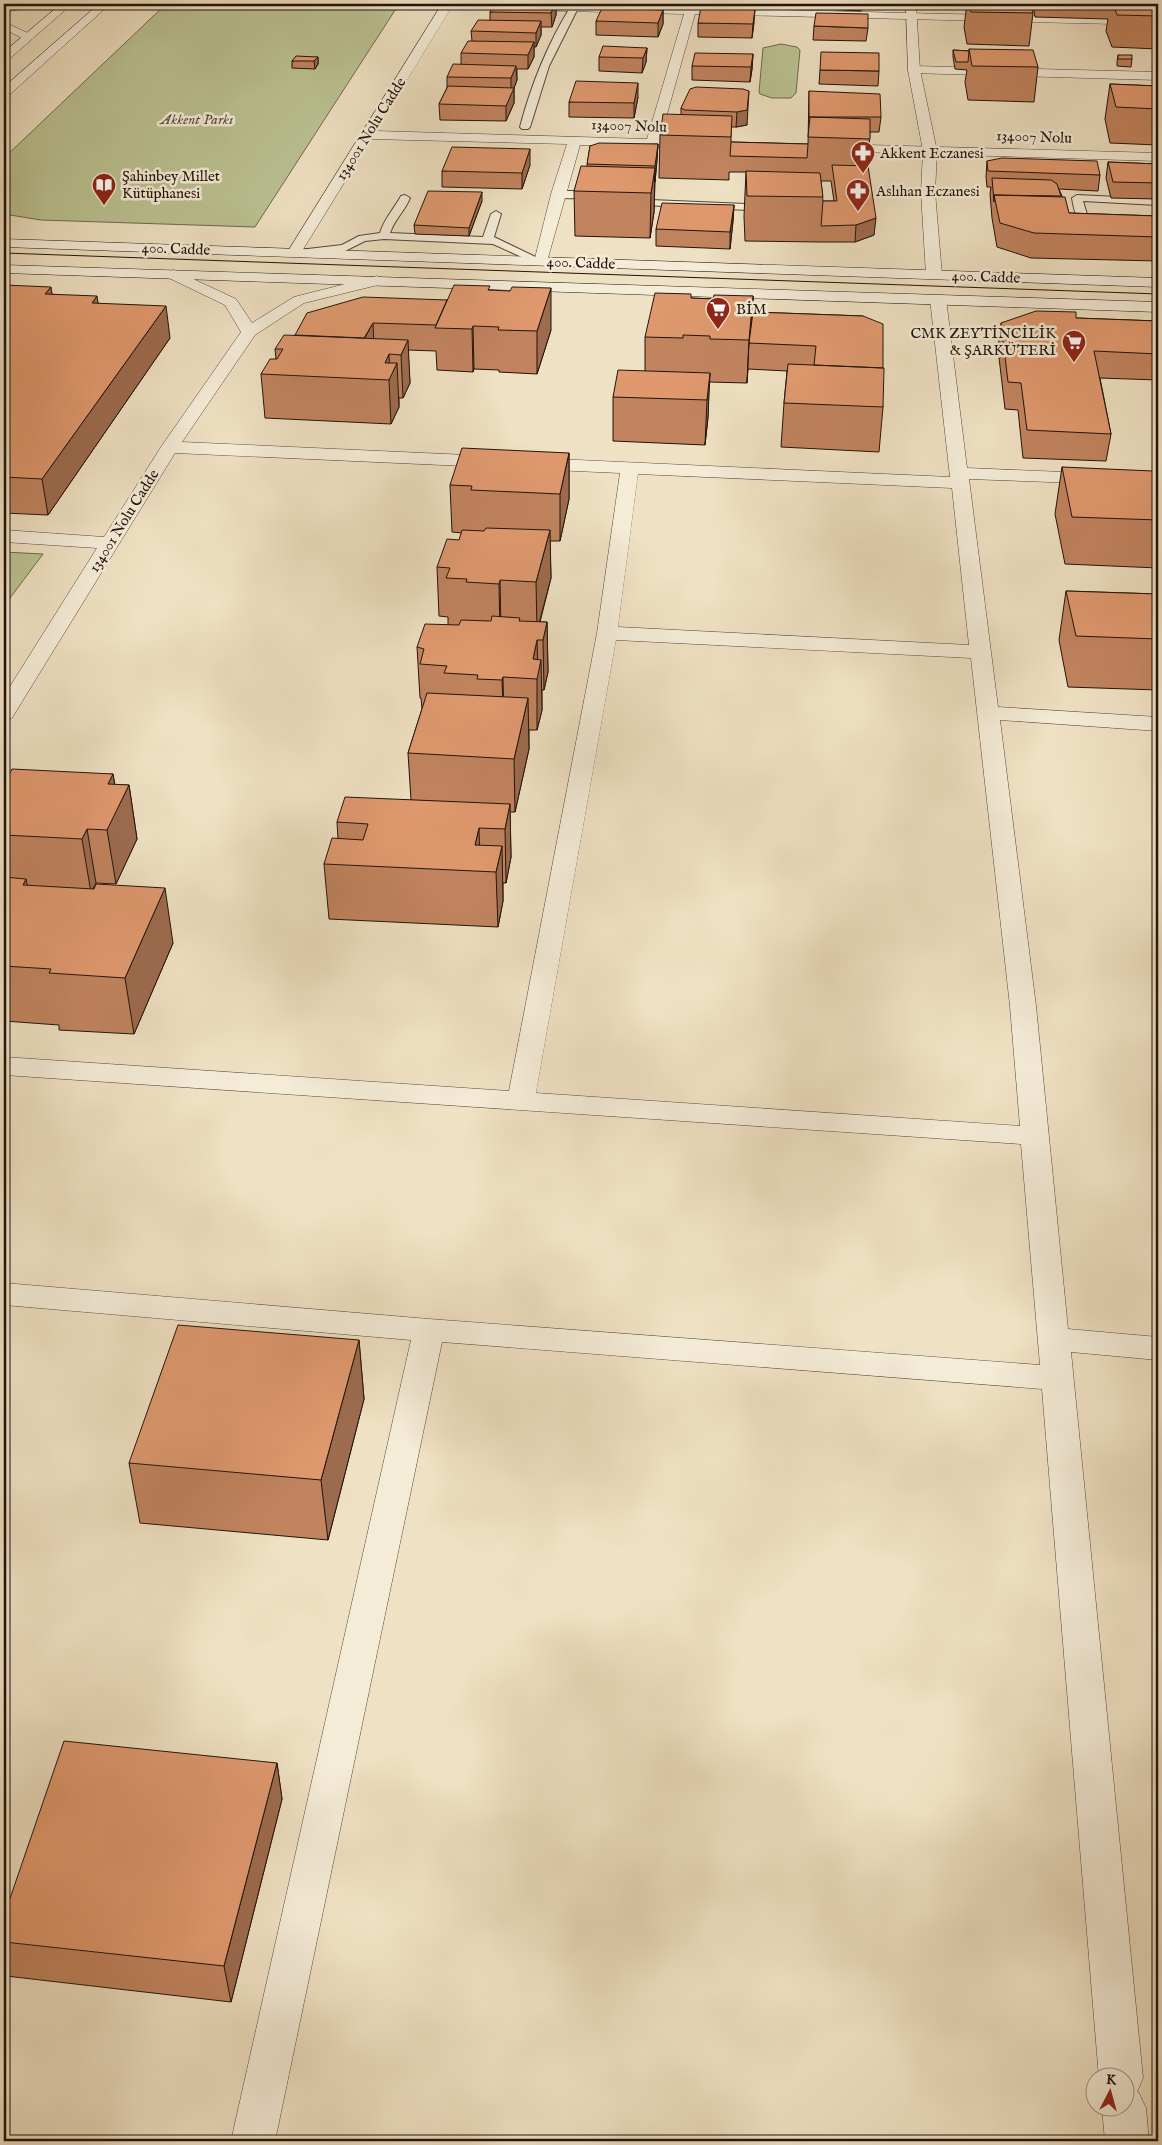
<svg xmlns="http://www.w3.org/2000/svg" width="1162" height="2145" font-family="'IM FELL English',serif">
  <rect width="100%" height="100%" fill="#efe1c3"/>
  <filter id="stains"><feTurbulence type="fractalNoise" baseFrequency=".004" numOctaves="4"/><feColorMatrix values="0 0 0 0 .2 0 0 0 0 .09 0 0 0 0 .02 0 0 0 .5 -.17"/></filter>
  <radialGradient id="worn" r=".72"><stop offset=".6" stop-color="#630" stop-opacity="0"/><stop offset="1" stop-color="#630" stop-opacity=".3"/></radialGradient>
  <path fill="#bbc292" stroke="#6e6a4f" d="M166,4H399L255,227L41,220L4,214V158Z
    M781,44L797,47L800,50L796,93L791,98H772L760,94L759,92L763,48Z
    M4,552L43,554L4,606Z"/>
  <g fill="none" stroke-linecap="round" stroke-linejoin="round">
    <defs>
      <path id="service" d="M571,6L578,8L549,66L530,127L528,129H522L520,127C531,85 548,43 571,6Z
        M600,186L605,189L604,191C592,196 563,203 553,194L558,191H586Z
        M405,195L410,198C404,212 395,219 390,233L483,237L491,214L496,211L501,214L494,237L546,262L545,264H537L493,244L384,239L365,241L345,251L299,256L294,253L299,250L342,245L359,236L380,233C384,219 394,209 401,196Z
        M1077,195L1158,199V205L1083,201L1089,221L1103,230L1098,233C1079,229 1075,216 1072,198Z
        M627,199L770,205L775,208L770,211L623,204L622,202Z"/>
      <path id="minor" d="M16,4H39L34,7L4,12V6Z
        M442,4L686,7L687,4H697L696,8L1158,19V25L695,14L660,139L697,140L704,144L697,148L580,145L546,265H536L534,262L551,194L567,144L371,139L299,256H289L287,253ZM451,8L684,14L647,139L376,131Z
        M4,22L32,35L34,37L32,39H24L4,29Z
        M914,66L1158,72V80L910,73L908,70Z
        M832,144L1158,153V161L827,151L825,148L827,145Z
        M174,270L236,299L252,323L294,297L377,276L382,278L385,281L382,284L304,303L255,335L182,442L950,477L930,299L933,296H943L946,299L967,468L1158,476V486L969,479L998,707L1158,717V731L1000,720L1036,1006L1068,1329L1158,1337V1360L1071,1352L1143,2078L1137,2092L1139,2093L1146,2108L1149,2141H1105L1102,2108H1124V2078H1099L1042,1389L442,1342L275,2141H231L411,1340L4,1305V1283L429,1319L1040,1365L1021,1144L4,1075V1057L509,1091L597,633L620,473L175,453L15,713L12,718L4,720V696L97,548L4,542V530L104,537L161,447L241,332L225,305L169,278L166,275L169,272ZM638,474L952,488L969,645L618,627ZM616,640L971,658L1010,1006L1020,1126L536,1093Z"/>
      <path id="tertiary" d="M61,4H72L8,60L4,61V52Z
        M99,4H110L8,96L4,97V87Z
        M906,4H916L920,70L937,151L935,192L942,275L939,278H929L926,275L921,192L923,151L908,70Z"/>
      <path id="secondary" d="M4,239L1158,278V287L4,247Z
        M4,265L1158,302V312L4,273Z"/>
    </defs>
    <use href="#service" stroke="#54463a" stroke-width="2"/>
    <use href="#minor" stroke="#54463a" stroke-width="1"/>
    <use href="#tertiary" stroke="#54463a" stroke-width="1"/>
    <use href="#secondary" stroke="#21130c" stroke-width="1"/>
    <use href="#service" fill="#f5ecd8" fill-rule="evenodd"/>
    <use href="#minor" fill="#f5ecd8" fill-rule="evenodd"/>
    <use href="#tertiary" fill="#f5ecd8" fill-rule="evenodd"/>
    <use href="#secondary" fill="#f5ecd8" fill-rule="evenodd"/>
    <path stroke="#21130c" stroke-width="1" d="M4,253L1158,294"/>
  </g>
  <path fill="#c1845f" stroke="#21130c" fill-rule="evenodd" d="M556,4V15L552,27H541V35L536,47H534V57L528,69H517V80L514,88V103L506,121L440,120L439,104L447,88V77L461,65V53L472,41L471,31L490,20V12Z
    M816,4H867L866,8H861V11L821,9V7H816Z
    M966,4H1030L1033,13L1029,46L967,44L964,27L966,11Z
    M1033,4H1158V49L1112,47L1106,31L1108,19L1035,17Z
    M663,10V24L658,37L596,35V21Z
    M754,22L752,38L698,37V23Z
    M814,26L868,28L866,41L813,40Z
    M647,48L646,62L642,73L599,71V57Z
    M969,49L1038,67L1034,102L968,100L965,82L967,70L955,69L953,57V50L969,51Z
    M753,54L752,69L750,82L692,80V66Z
    M1118,55L1132,59L1131,67L1117,66V62Z
    M318,57V64L315,69L292,68V61Z
    M820,70L879,71L878,86L819,84Z
    M1110,84L1158,86V145L1110,143L1105,119Z
    M743,89L747,125L736,127H731V142L808,144L809,91L881,117L879,132H870L868,166L874,235L855,242H820L745,241L744,216L746,172H729V180L659,178L660,135L681,115V108ZM821,181H831L834,201H823Z
    M638,97L634,118L569,117V102Z
    M658,144L657,160L655,182L654,212L650,238L575,236L574,191L587,166L590,146Z
    M987,161L1100,175L1098,191L1059,189L1069,213L1158,216V261L1031,258L997,247L992,218L990,194L991,187H987L986,177Z
    M1108,162L1158,164V199L1111,198L1106,178Z
    M530,165L522,189L442,187V171Z
    M482,201L469,236L415,234L414,225Z
    M734,205L733,221L730,249L656,246V229Z
    M4,285L98,303L170,338L48,515L4,513Z
    M490,290L551,330L537,374L499,372V370L474,369L473,372L437,370L436,351L408,350L410,383L403,398H399V407L391,424L265,418L261,374L276,359L275,349L295,335Z
    M753,296V312L863,316L883,407L879,452L781,447L784,403L787,371L748,369L747,383L709,382L708,417L705,445L613,441V397L645,371V337L691,298L713,299Z
    M1076,318L1158,321V380L1100,378L1111,434L1106,461L1023,458L1018,410L1005,409L998,349L1001,323Z
    M569,453V499L560,541H550L551,578L540,622H547L548,672L544,690H542V710L537,730H529V749L515,812H510L511,857L506,883H503V901L498,927L329,919L324,864L338,839L337,822L411,800L408,753L422,709L421,698H420L417,647L448,625V617L439,616L437,567L459,540L462,533L452,532L450,485Z
    M1062,467L1158,489V568L1065,564L1055,514Z
    M1066,591L1158,594V690L1068,687L1059,640Z
    M113,774L115,785H129L137,839L116,884L96,883L93,889L173,943L134,1034L59,1030V1025L4,1021V784Z
    M359,1340L364,1399L328,1540L140,1523L129,1463Z
    M277,1763L282,1799L231,2002L6,1976L4,1968V1916Z"/>
  <path fill="#9d6b4e" stroke="#21130c" d="M555,4H556V15L552,27L551,13Z
    M755,9L754,22L752,38L753,24Z
    M663,10V24L658,37V23Z
    M541,21V35L536,47V33Z
    M534,42V57L528,69V55Z
    M647,48L646,62L642,73L643,58Z
    M753,54L752,69L750,82L751,67Z
    M318,57V64L315,69L314,61Z
    M516,66L517,80L514,88V103L506,121V106L511,93V78Z
    M638,83V97L634,118V103Z
    M749,91L747,125L736,127L737,112Z
    M658,144L657,160L655,182V166Z
    M530,149V165L522,189V173Z
    M655,168L654,212L650,238L651,193Z
    M482,192V201L469,236V228Z
    M734,205L733,221L730,249V232Z
    M876,218L874,235L855,242L856,225Z
    M51,287L56,319L45,294Z
    M551,288V330L537,374V331Z
    M97,296L102,329L92,303Z
    M753,296L751,343H749L747,383L749,340Z
    M166,306L170,338L48,515L42,479Z
    M373,323L374,349L356,354Z
    M473,326L474,369L473,372L472,329Z
    M408,340L410,383L403,398L401,355Z
    M389,354L390,377L397,363L399,407L391,424L389,380L385,363Z
    M710,373L708,417L705,445L707,400Z
    M569,453V499L560,541V494Z
    M550,530L551,578L537,631L536,582Z
    M500,580L501,629L500,633L499,584Z
    M547,622L548,672L544,690L543,640Z
    M537,640L538,673L541,660L542,710L537,730V679L533,659Z
    M503,677L504,728V732L502,680Z
    M528,698L529,749L515,812L514,759Z
    M113,774L118,807L129,785L137,839L116,884L107,830L108,784Z
    M510,804L511,857L506,883L505,829Z
    M479,828L480,871L475,845Z
    M87,829L96,883L91,893L82,839Z
    M502,846L503,901L498,927L496,872Z
    M26,879L37,933L23,885Z
    M165,888L173,943L134,1034L125,978Z
    M359,1340L364,1399L328,1540L321,1480Z
    M277,1763L282,1799L231,2002L224,1966Z"/>
  <path fill="#e0996f" stroke="#21130c" d="M494,4H555L551,13L490,12Z
    M969,4H1030L1033,13L971,12Z
    M1113,4H1158V16L1117,15Z
    M701,7L755,9L753,24L698,23Z
    M602,8L663,10L658,23L596,21Z
    M816,13L868,14V28L814,26Z
    M478,20L541,21L536,33L471,31Z
    M468,41L534,42L528,55L461,53Z
    M603,46L647,48L643,58L599,57Z
    M969,49L1033,50L1038,67L972,66Z
    M953,50L969,51L968,62H956Z
    M821,52L879,53V71L820,70Z
    M695,53L753,54L751,67L692,66Z
    M1118,55H1132V59H1118Z
    M296,56L318,57L314,61H292Z
    M453,64L516,66L511,78L447,77Z
    M576,81L638,83L634,103L569,102Z
    M1110,84L1158,86V109L1116,107Z
    M448,86L514,88L506,106L439,104Z
    M696,87L743,89L749,91L747,110L737,112L685,110L681,108L690,89Z
    M809,91L880,94L881,117H809Z
    M663,114L732,116L731,137L660,135Z
    M810,117L870,119V139L808,137Z
    M731,142L808,144L807,158L730,156Z
    M599,143L658,144L655,166L587,164L590,146Z
    M452,147L530,149L522,173L442,171Z
    M1002,158L1097,161L1100,175L988,171L987,161Z
    M1108,162L1158,164V183L1113,182Z
    M832,165L868,166L876,218L856,225L821,226L823,201H837Z
    M581,166L655,168L651,193L574,191Z
    M746,171L820,173L823,197L747,196Z
    M992,178L1051,180L1057,184L1061,196L994,195V202Z
    M428,191L482,192L469,228L414,225Z
    M994,195L1065,197L1069,213L1158,216V237L1034,233L1000,223Z
    M662,203L734,205L730,232L656,229Z
    M4,285L51,287L45,294L97,296L92,303L166,306L42,479L4,477Z
    M454,285L490,286L488,290L510,291L512,287L551,288L537,331L498,330L499,327L473,326L472,329L435,328Z
    M655,293L691,294V298L713,299L714,295L753,296L749,340L710,339V336L683,335V338L645,337Z
    M363,297L447,300L436,325L373,323L364,338L295,335L307,313Z
    M1036,311L1076,312V318L1158,321V354L1094,351L1111,434L1027,430L1021,383L1008,382L1001,323Z
    M753,312L863,316L883,324V368L814,365L816,346L749,343Z
    M284,335L408,340L401,355L389,354L385,363H397L389,380L261,374L270,359H277L283,349H275Z
    M788,364L884,368L883,407L784,403Z
    M618,370L710,373L707,400L613,397Z
    M462,448L569,453L560,494L471,490L472,486L450,485Z
    M1062,467L1153,471L1158,489V520L1072,517Z
    M486,528L550,530L536,582L500,580L499,584L466,582L467,579L446,578L450,568L437,567L447,539L459,540L462,530L484,531Z
    M1066,591L1158,594V639L1076,636Z
    M492,616L520,618L519,621L547,622L543,640H537L533,659L541,660L537,679L503,677L502,680L477,679L478,675L444,673L447,666L420,664L424,649L417,647L425,624L459,625L461,620L491,621Z
    M427,693L528,698L514,759L408,753Z
    M12,769L113,774L108,784L129,785L107,830L87,829L82,839L4,835V784Z
    M345,797L510,804L505,829L479,828L475,845L502,846L496,872L324,864L332,838L363,840L368,824L337,822Z
    M4,877L26,879L23,885L94,889L96,884L165,888L125,978L49,973L51,969L4,966Z
    M178,1325L359,1340L321,1480L129,1463Z
    M64,1741L277,1763L224,1966L4,1942V1916Z"/>
  <defs>
    <symbol id="pharmacy-pin" viewBox="-11 -11 22 30"><path d="M0 17L-7.5 6A9.5 9.5 0 1 1 7.5 6Z" fill="#8f2418" stroke="#f5ecd8"/><path d="M-2-6h4v4h4v4h-4v4h-4v-4h-4v-4h4Z" fill="#fff"/></symbol>
    <symbol id="library-pin" viewBox="-11 -11 22 30"><path d="M0 17L-7.5 6A9.5 9.5 0 1 1 7.5 6Z" fill="#8f2418" stroke="#f5ecd8"/><path d="M-6-4Q-3-5.5-.7-3.5V5Q-3 3-6 4ZM6-4Q3-5.5 .7-3.5V5Q3 3 6 4Z" fill="#fff"/></symbol>
    <symbol id="supermarket-pin" viewBox="-11 -11 22 30"><path d="M0 17L-7.5 6A9.5 9.5 0 1 1 7.5 6Z" fill="#8f2418" stroke="#f5ecd8"/><path d="M-6-5.5h2.5l.6 2H6L4.5 2H-2.5L-4.4-4H-6ZM-1.5 3.2a1.3 1.3 0 1 0 .1 0ZM3 3.2a1.3 1.3 0 1 0 .1 0Z" fill="#fff"/></symbol>
  </defs>
  <g fill-rule="evenodd">
    <use href="#pharmacy-pin" x="849" y="139" width="28" height="38"/>
    <use href="#library-pin" x="90" y="171" width="28" height="38"/>
    <use href="#pharmacy-pin" x="844" y="177" width="28" height="38"/>
    <use href="#supermarket-pin" x="704" y="295" width="28" height="38"/>
    <use href="#supermarket-pin" x="1060" y="328" width="28" height="38"/>
  </g>
  <g text-anchor="middle" dominant-baseline="central" stroke-width="5" stroke-linejoin="round" paint-order="stroke">
    <g font-size="15" font-style="italic" fill="#57503b" stroke="#f5ecd8">
      <text x="197" y="119">Akkent Parkı</text>
    </g>
    <g font-size="15" fill="#21130c" stroke="#f5ecd8">
      <text transform="translate(629 126) rotate(2)">134007 Nolu</text>
      <text transform="translate(371 129) rotate(-58)">134001 Nolu Cadde</text>
      <text transform="translate(1034 137) rotate(2)">134007 Nolu</text>
      <text transform="translate(176 249) rotate(2)">400. Cadde</text>
      <text transform="translate(581 263) rotate(2)">400. Cadde</text>
      <text transform="translate(986 277) rotate(2)">400. Cadde</text>
      <text transform="translate(124 521) rotate(-58)">134001 Nolu Cadde</text>
    </g>
    <g font-size="15" fill="#21130c" stroke="#f5ecd8" text-anchor="start">
      <text x="880" y="153">Akkent Eczanesi</text>
      <text x="122" y="176">Şahinbey Millet<tspan x="122" dy="17">Kütüphanesi</tspan></text>
      <text x="876" y="191">Aslıhan Eczanesi</text>
      <text x="736" y="309">BİM</text>
      <text x="1056" y="333" text-anchor="end">CMK ZEYTİNCİLİK<tspan x="1056" dy="17">&amp; ŞARKÜTERİ</tspan></text>
    </g>
  </g>
  <rect width="1162" height="2145" fill="none" stroke="#efe1c3" stroke-width="20"/>
  <rect x="5" y="5" width="1152" height="2135" fill="none" stroke="#21130c" stroke-width="2.5"/>
  <rect x="10" y="10" width="1142" height="2125" fill="none" stroke="#21130c"/>
  <g transform="translate(1110 2092) rotate(6)"><circle r="24" fill="#f5ecd8" stroke="#a09586"/>
  <path d="M0-4L9 19L0 12L-9 19Z" fill="#8f2418"/>
  <text y="-8" font-size="14" font-weight="bold" text-anchor="middle" fill="#21130c">K</text>
  </g>
  <rect width="100%" height="100%" filter="url(#stains)"/>
  <rect width="100%" height="100%" fill="url(#worn)"/>
</svg>
